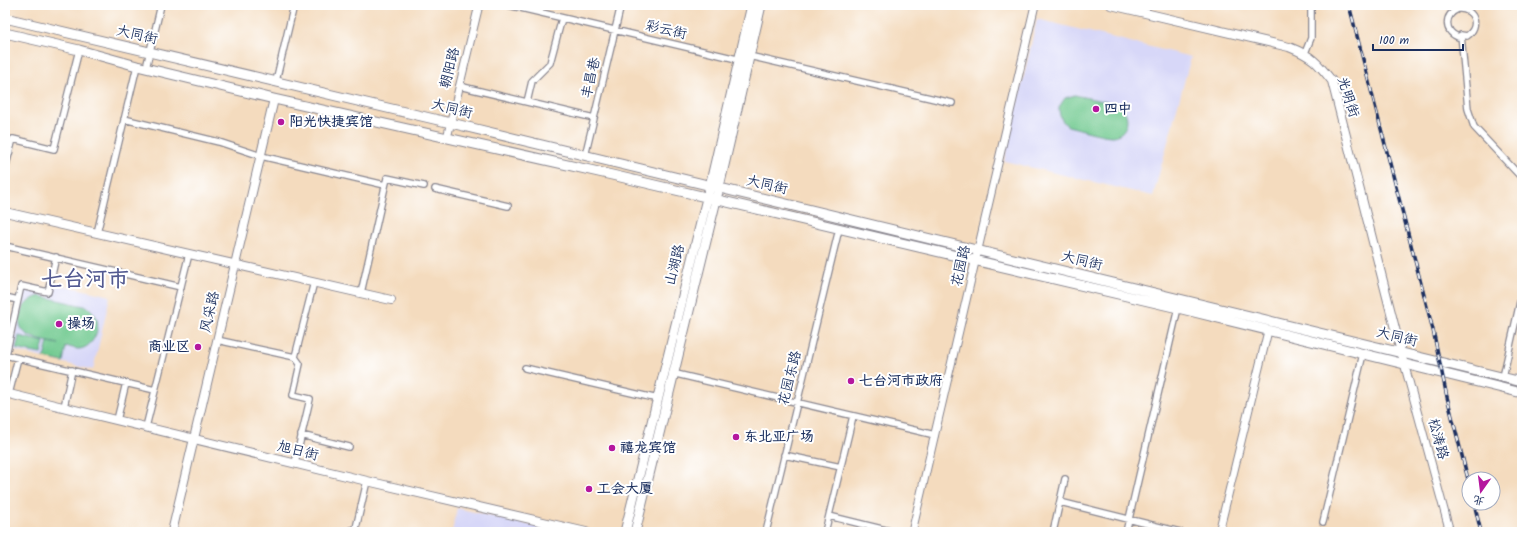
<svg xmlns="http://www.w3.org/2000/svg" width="1527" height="537" font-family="Kalam,'LXGW WenKai TC',sans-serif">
  <rect width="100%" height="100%" fill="#fff"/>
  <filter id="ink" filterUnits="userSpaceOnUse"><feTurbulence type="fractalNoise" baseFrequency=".025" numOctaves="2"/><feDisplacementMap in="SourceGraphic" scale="8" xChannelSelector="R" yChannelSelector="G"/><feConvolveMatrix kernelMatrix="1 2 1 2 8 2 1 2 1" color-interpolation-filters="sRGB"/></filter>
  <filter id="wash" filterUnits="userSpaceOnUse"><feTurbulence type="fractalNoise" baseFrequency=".012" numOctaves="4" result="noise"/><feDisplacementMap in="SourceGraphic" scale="16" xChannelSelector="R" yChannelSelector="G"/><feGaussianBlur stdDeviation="0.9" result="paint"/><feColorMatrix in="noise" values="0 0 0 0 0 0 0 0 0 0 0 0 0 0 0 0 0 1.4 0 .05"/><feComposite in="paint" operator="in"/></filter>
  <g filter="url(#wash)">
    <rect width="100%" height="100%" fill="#f4dbbe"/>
    <path fill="#d7d7f8" d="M1037,19L1191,57L1153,196L1004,161Z
      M53,283L110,296L93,370L11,350L25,290L50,296Z
      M457,508L560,532H452Z"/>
    <path fill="#70c98f" stroke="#467c76" d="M1075,95C1089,99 1105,100 1118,106C1133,112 1128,137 1111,136C1098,135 1081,129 1068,126C1061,121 1059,116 1059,107L1065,98Z
      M40,296L88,307C92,311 96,314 97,320C100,331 92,348 79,349C75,349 70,347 66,346L63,362L44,358L48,342L59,344C51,342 40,341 32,337C10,328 19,301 40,296Z
      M19,336L44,342L41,354L16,349Z"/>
  </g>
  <g filter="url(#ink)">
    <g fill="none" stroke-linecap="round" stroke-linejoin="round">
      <defs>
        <path id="minor" d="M508,5L741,60
          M1458,9C1474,8 1481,26 1467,36L1461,35L1458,37C1444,31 1444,15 1458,9Z
          M1461,35L1468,109L1474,127L1522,178
          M1305,53L1311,38V5
          M749,56L952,103
          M146,68L161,5
          M276,81L294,5
          M459,86L594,118
          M527,102L532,81L550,63L562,18
          M124,119L219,142L261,156L385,185
          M585,156L621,5
          M5,169L13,139L54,149L79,50
          M435,189L508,206
          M97,233L137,66
          M5,246L181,287
          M361,293L387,178L424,186
          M5,297L18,300
          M217,340L295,357L314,282
          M5,355L155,390
          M6,355L21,286L48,292L56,257
          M525,368L658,399
          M672,373L935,435
          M1503,377L1522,293
          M9,394L18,358
          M64,407L72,370
          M117,420L126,383
          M146,427L189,254
          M301,435L349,447
          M784,455L841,467
          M295,463L310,399L293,395L300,364L295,357
          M1060,502L1180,532
          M829,516L894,532
          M1323,522L1363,354
          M346,532L356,528L367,481
          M766,532L839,229
          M825,532L853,416
          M1053,532L1065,479
          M1126,532L1178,308"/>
        <path id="tertiary" d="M447,138L479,5
          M1401,352L1450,532
          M912,532L1035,5
          M1219,532L1268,331"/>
        <path id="secondary" d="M1111,5L1289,47C1312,56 1317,62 1332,81L1401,352
          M5,212L391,300
          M5,393L367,481L586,532
          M172,532L274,99"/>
        <path id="primary" d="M5,18L451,123L1522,382
          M5,33L79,50L137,66L274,99L612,175L1178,308L1522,393
          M625,532L710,186L752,5
          M635,532L716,200L761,5"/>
      </defs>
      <use href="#minor" stroke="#88858e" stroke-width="8"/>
      <use href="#tertiary" stroke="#88858e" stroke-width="9"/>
      <use href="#secondary" stroke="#88858e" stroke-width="10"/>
      <use href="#primary" stroke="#88858e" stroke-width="11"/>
      <use href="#minor" stroke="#fff" stroke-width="5.5"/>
      <use href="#tertiary" stroke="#fff" stroke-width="7"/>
      <use href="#secondary" stroke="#fff" stroke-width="8"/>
      <use href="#primary" stroke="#fff" stroke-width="9"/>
      <defs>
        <path id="rail" d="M1349,5L1433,330L1447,397L1469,483
          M1474,503L1481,532"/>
      </defs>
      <use href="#rail" stroke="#1b2f5e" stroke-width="3.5"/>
      <use href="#rail" stroke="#fff" stroke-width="2" stroke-dasharray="6" stroke-linecap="butt"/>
    </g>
  </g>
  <g fill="#b5179e" stroke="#fff" stroke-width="1.5">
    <circle cx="1096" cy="109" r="4"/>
    <circle cx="281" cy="122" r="4"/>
    <circle cx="59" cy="324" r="4"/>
    <circle cx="198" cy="347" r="4"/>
    <circle cx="851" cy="381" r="4"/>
    <circle cx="736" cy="437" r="4"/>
    <circle cx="612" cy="448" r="4"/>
    <circle cx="589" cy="489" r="4"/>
  </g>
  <g text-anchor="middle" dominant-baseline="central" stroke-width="4" stroke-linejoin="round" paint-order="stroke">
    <g font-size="14" fill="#1b2f5e" stroke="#fff">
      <text transform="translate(666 30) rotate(13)">彩云街</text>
      <text transform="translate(137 35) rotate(13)">大同街</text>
      <text transform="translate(450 68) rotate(-76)">朝阳路</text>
      <text transform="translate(591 78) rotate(-77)">丰昌巷</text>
      <text transform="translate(1348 97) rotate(72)">光明街</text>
      <text transform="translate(452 109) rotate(14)">大同街</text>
      <text transform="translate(767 185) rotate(13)">大同街</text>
      <text transform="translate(1082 261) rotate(14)">大同街</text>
      <text transform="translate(675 265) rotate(-76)">山湖路</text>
      <text transform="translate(961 266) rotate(-77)">花园路</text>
      <text transform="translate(210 312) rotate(-77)">风采路</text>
      <text transform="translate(1397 337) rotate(14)">大同街</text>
      <text transform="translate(790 378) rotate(-76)">花园东路</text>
      <text transform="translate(1438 439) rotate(75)">松涛路</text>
      <text transform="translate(298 451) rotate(14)">旭日街</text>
    </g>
    <g font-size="14" font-weight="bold" fill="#1b2f5e" stroke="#fff" text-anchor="start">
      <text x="1104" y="109">四中</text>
      <text x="289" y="122">阳光快捷宾馆</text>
      <text x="67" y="324">操场</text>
      <text x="190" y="347" text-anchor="end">商业区</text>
      <text x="859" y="381">七台河市政府</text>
      <text x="744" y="437">东北亚广场</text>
      <text x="620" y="448">禧龙宾馆</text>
      <text x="597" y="489">工会大厦</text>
    </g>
    <g font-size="22" font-weight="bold" fill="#535a91" stroke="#fff">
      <text x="85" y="280">七台河市</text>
    </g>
  </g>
  <rect width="1527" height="537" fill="none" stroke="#fff" stroke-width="20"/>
  <g transform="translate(1481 491) rotate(194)"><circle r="19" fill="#ffffff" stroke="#a4acbf"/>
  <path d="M0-3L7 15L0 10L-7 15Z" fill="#b5179e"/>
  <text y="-6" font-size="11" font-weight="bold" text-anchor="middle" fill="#1b2f5e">北</text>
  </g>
  <path d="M1373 44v6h90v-6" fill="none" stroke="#1b2f5e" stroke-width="2"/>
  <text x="1379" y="44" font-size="12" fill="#1b2f5e" stroke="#ffffff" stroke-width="3" paint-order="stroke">100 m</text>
</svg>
